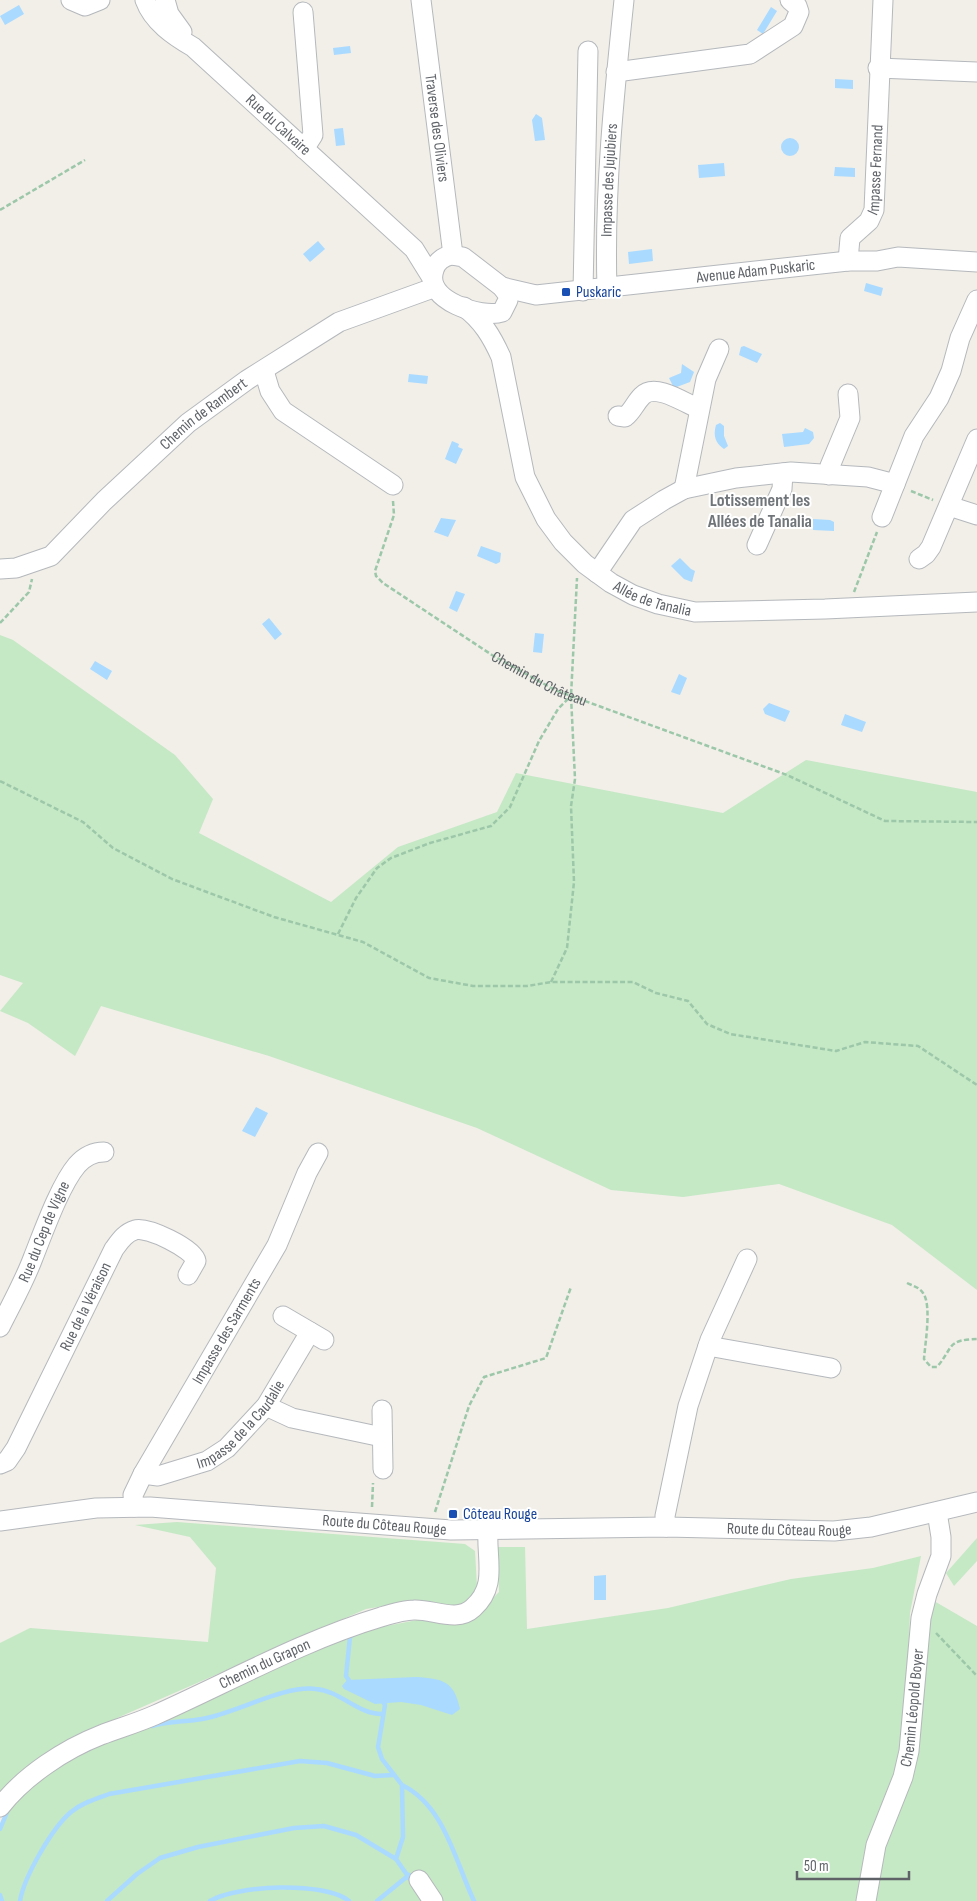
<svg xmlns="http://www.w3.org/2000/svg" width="977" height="1901" font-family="'Sofia Sans Condensed',sans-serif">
  <rect width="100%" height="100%" fill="#f1efe8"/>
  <path fill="#c5e8c5" d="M0,635L13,640L175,755L213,799L199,833L331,902L398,847L497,812L516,773L723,813L806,760L977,792V1290L892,1225L779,1184L683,1197L611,1190L477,1128L269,1056L101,1006L75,1056L28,1023L0,1011L23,983L0,975Z
    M177,1522L465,1544L475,1551L477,1587L467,1602L445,1609L403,1603L366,1609L117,1718L60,1750L0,1795V1643L30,1628L208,1642L216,1568L190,1537L135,1525Z
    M977,1538V1561L954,1586L946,1573Z
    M498,1547H525L527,1629L668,1608L791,1579L873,1568L921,1556L910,1613L904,1756L867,1852L856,1901H3L0,1896V1827L14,1800L65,1757L340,1635L417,1620L458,1624L479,1612L499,1592Z
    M934,1601L977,1626V1901H871Z"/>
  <path fill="#aadaff" d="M19,5L24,14L5,25L0,16Z
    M771,7L777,11L763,34L757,30Z
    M350,46L351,53L334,55L333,48Z
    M835,79L853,80V89L835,88Z
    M536,114L542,118L545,140L535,141L532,120Z
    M343,128L345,145L336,146L334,129Z
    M781 147a9 9 0 1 1 18 0a9 9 0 1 1-18 0Z
    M724,163L725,176L699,178L698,165Z
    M835,167L855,168V177L834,176Z
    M318,241L325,249L310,262L303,254Z
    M652,249L653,261L629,264L628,252Z
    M866,283L883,288L881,296L864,291Z
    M744,346L762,354L757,363L739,355L741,347Z
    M682,364L694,372L690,382L674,388L669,378L681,373Z
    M409,374L428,376L427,384L408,382Z
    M720,423L724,426V436L728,446L724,449C715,443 713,435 716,425Z
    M805,428L813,432L814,438L809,444L784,447L782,434L803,432Z
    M452,441L459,444L458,447L463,449L456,464L445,459Z
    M441,518L456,520L448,537L434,532Z
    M813,519L830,520L834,522V531L813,530Z
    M481,546L501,553L500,562L496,564L477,556Z
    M680,558L691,569L695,571L692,582L684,579L671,566Z
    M456,591L465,594L457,612L449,608Z
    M269,618L282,634L275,640L262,624Z
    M535,633L544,634L542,653L533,652Z
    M95,661L112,671L107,680L90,669Z
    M679,674L687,678L680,695L671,692Z
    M769,703L790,711L785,722L765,714L763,709Z
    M845,714L866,722L862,732L841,725Z
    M256,1107L268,1113L255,1137L242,1131Z
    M606,1575V1600H594V1576Z
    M416,1677C442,1679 454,1680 460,1709L452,1715L421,1705L401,1702L375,1704L344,1689L342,1686L347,1680Z"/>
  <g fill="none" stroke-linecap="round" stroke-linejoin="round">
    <path stroke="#aadaff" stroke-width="4.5" d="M350,1682L346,1676L350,1637L354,1634
      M382,1700L385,1705L378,1747L382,1759L402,1785L403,1837L396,1859L412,1882
      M152,1726C168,1721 186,1722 202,1719C237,1713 283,1685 316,1689C341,1691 358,1715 383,1714
      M402,1785C445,1806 455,1861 474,1901
      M0,1829L8,1810
      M0,1895L2,1901
      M20,1901C24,1877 52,1828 71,1812C82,1803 95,1799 109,1794L300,1761L327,1763L375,1776L393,1775
      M107,1901L137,1874L160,1858L198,1847L294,1828L324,1826L356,1835L396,1859
      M210,1901C237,1885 324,1881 349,1901
      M377,1901L409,1875"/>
    <defs>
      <g id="minor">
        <path d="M71,0L85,6L100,0"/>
        <path id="s2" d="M145,0C153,22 174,36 193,47L414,249L432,278"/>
        <path d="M165,0L169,14L182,32"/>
        <path id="s3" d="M421,0L453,255"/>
        <path d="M303,12L313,135L304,149"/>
        <path d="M878,68L977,72"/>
        <path d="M616,72L750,54L793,26L799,12L797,6L790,0"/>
        <path d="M451,255L463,257L502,287L508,295V300L502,312C482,319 423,300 434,270C436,262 443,257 451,255Z"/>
        <path id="s4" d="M848,261L850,238L869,221L874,210L883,0"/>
        <path id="s5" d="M502,287L536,295L848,261H877L898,257L977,262"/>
        <path id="s6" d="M607,288C604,193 614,95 624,0"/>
        <path d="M583,291L588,51"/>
        <path id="s7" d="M464,307C482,320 492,337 501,357L525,477L546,519L563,542L585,564L611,583L633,595L658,604L695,612L825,609L977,602"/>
        <path d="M264,371L270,391L283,411L393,485"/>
        <path d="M618,416L625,417C632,412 635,403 642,396C655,382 685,403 699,409"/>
        <path d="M829,475L830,466L850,418L848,394"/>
        <path d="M684,489L706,379L719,349"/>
        <path d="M949,506L977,515"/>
        <path d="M882,517L914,436L939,398L951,371L960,338L977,300"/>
        <path d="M757,545L782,489L783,473"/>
        <path d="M919,559L926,554L931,547L977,439"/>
        <path id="s8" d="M0,569L16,568L51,556L104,501L188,423L247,380L339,322L433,288"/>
        <path d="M597,573L633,520L664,500L684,489L736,478L791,472L868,477L895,484"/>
        <path d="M283,1316L324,1340"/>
        <path id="s9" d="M0,1327C11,1305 24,1282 33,1258C43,1233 60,1185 77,1165C85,1156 93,1152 104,1152"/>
        <path d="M708,1346L831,1368"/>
        <path d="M266,1406L292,1418L382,1437"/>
        <path d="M382,1410L383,1469"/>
        <path id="s10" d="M0,1464L7,1461L16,1448L114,1249C120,1241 125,1233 135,1230C147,1226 194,1249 196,1261L188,1275"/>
        <path id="s11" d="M143,1474L158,1476L207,1461L227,1448L266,1406L310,1332"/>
        <path id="s12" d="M134,1507L133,1495L143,1474L277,1245L307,1173L318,1153"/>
        <path id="s13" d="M0,1521L96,1508L150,1507L451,1530L666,1527L834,1531L871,1527L977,1502"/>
        <path d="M666,1527L665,1516L688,1406L710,1340L747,1259"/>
        <path id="s14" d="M0,1807C24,1776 65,1749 101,1735C119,1728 137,1723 155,1715C229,1682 304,1640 381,1617C391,1614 404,1610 414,1610C433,1609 457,1623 473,1608C498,1586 486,1560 488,1530"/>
        <path d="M419,1880L433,1901"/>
        <path id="s15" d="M866,1901L876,1845L903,1777L909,1751L921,1618L927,1594L941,1556V1537L937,1512"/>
      </g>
    </defs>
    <use href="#minor" stroke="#b5b8bc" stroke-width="21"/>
    <g stroke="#9cc7a9" stroke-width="2.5" stroke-dasharray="5 2.5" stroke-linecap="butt">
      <path d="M0,210L85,160"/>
      <path d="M911,491L933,500"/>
      <path id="s1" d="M393,501L394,515L375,571L376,576L383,583L492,655L555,690L787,775L885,821L977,822"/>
      <path d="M854,592L877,532"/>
      <path d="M0,623L29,592L32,579"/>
      <path d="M0,781L83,822L113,848L172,879L274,917L363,942L429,978L473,986H527L551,982H633L656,993L688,1001L707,1024L730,1034L836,1051L865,1042L918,1046L977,1085"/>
      <path d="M338,934L356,898L377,868L391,858L430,843L491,826L510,807L539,741L558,709L571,696"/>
      <path d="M551,982L567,948L574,882L571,806L575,779L571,696L577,578"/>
      <path d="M907,1283C913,1286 919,1287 923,1293C932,1305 925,1344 924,1359L931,1367H937C954,1347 946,1340 977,1339"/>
      <path d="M372,1507L373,1483"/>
      <path d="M435,1512L469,1406L484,1377L546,1358L571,1287"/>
      <path d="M936,1633L977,1676"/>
    </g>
    <use href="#minor" stroke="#fff" stroke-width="19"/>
  </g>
  <g fill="#1a4fb4" stroke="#fff" stroke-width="2">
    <rect x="561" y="287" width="10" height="10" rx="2.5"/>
    <rect x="448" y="1509" width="10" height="10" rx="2.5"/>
  </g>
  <g text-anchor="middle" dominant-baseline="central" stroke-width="4" stroke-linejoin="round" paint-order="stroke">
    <g font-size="16" fill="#5f6368" stroke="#fff">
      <text stroke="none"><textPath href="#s2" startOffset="184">Rue du Calvaire</textPath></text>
      <text stroke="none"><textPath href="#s3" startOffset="129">Traverse des Oliviers</textPath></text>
      <text stroke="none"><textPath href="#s4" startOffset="101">Impasse Fernand</textPath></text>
      <text stroke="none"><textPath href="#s6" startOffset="108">Impasse des Jujubiers</textPath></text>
      <text stroke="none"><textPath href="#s5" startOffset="256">Avenue Adam Puskaric</textPath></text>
      <text stroke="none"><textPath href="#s8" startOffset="262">Chemin de Rambert</textPath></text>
      <text stroke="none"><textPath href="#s7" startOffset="369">Allée de Tanalia</textPath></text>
      <text stroke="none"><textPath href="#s1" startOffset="272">Chemin du Château</textPath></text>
      <text stroke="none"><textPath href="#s9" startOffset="105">Rue du Cep de Vigne</textPath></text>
      <text stroke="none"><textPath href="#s10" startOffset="181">Rue de la Véraison</textPath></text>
      <text stroke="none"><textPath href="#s12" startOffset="201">Impasse des Sarments</textPath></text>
      <text stroke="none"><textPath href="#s11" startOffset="116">Impasse de la Caudalie</textPath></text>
      <text stroke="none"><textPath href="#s13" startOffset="386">Route du Côteau Rouge</textPath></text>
      <text stroke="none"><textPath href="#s13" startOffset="791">Route du Côteau Rouge</textPath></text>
      <text stroke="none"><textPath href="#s14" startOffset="304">Chemin du Grapon</textPath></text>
      <text stroke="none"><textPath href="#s15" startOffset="200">Chemin Léopold Boyer</textPath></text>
    </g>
    <g font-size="16" fill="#164399" stroke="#fff" text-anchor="start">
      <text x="576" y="292">Puskaric</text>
      <text x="463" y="1514">Côteau Rouge</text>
    </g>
    <g font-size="18" font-weight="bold" fill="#70757a" stroke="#fff">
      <text x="760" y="500">Lotissement les<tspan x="760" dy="21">Allées de Tanalia</tspan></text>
    </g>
  </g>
  <path d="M797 1871v8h112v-8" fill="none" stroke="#5f6368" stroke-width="2.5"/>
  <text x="804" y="1871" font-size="15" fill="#5f6368" stroke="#ffffff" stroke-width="4" paint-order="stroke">50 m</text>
</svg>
